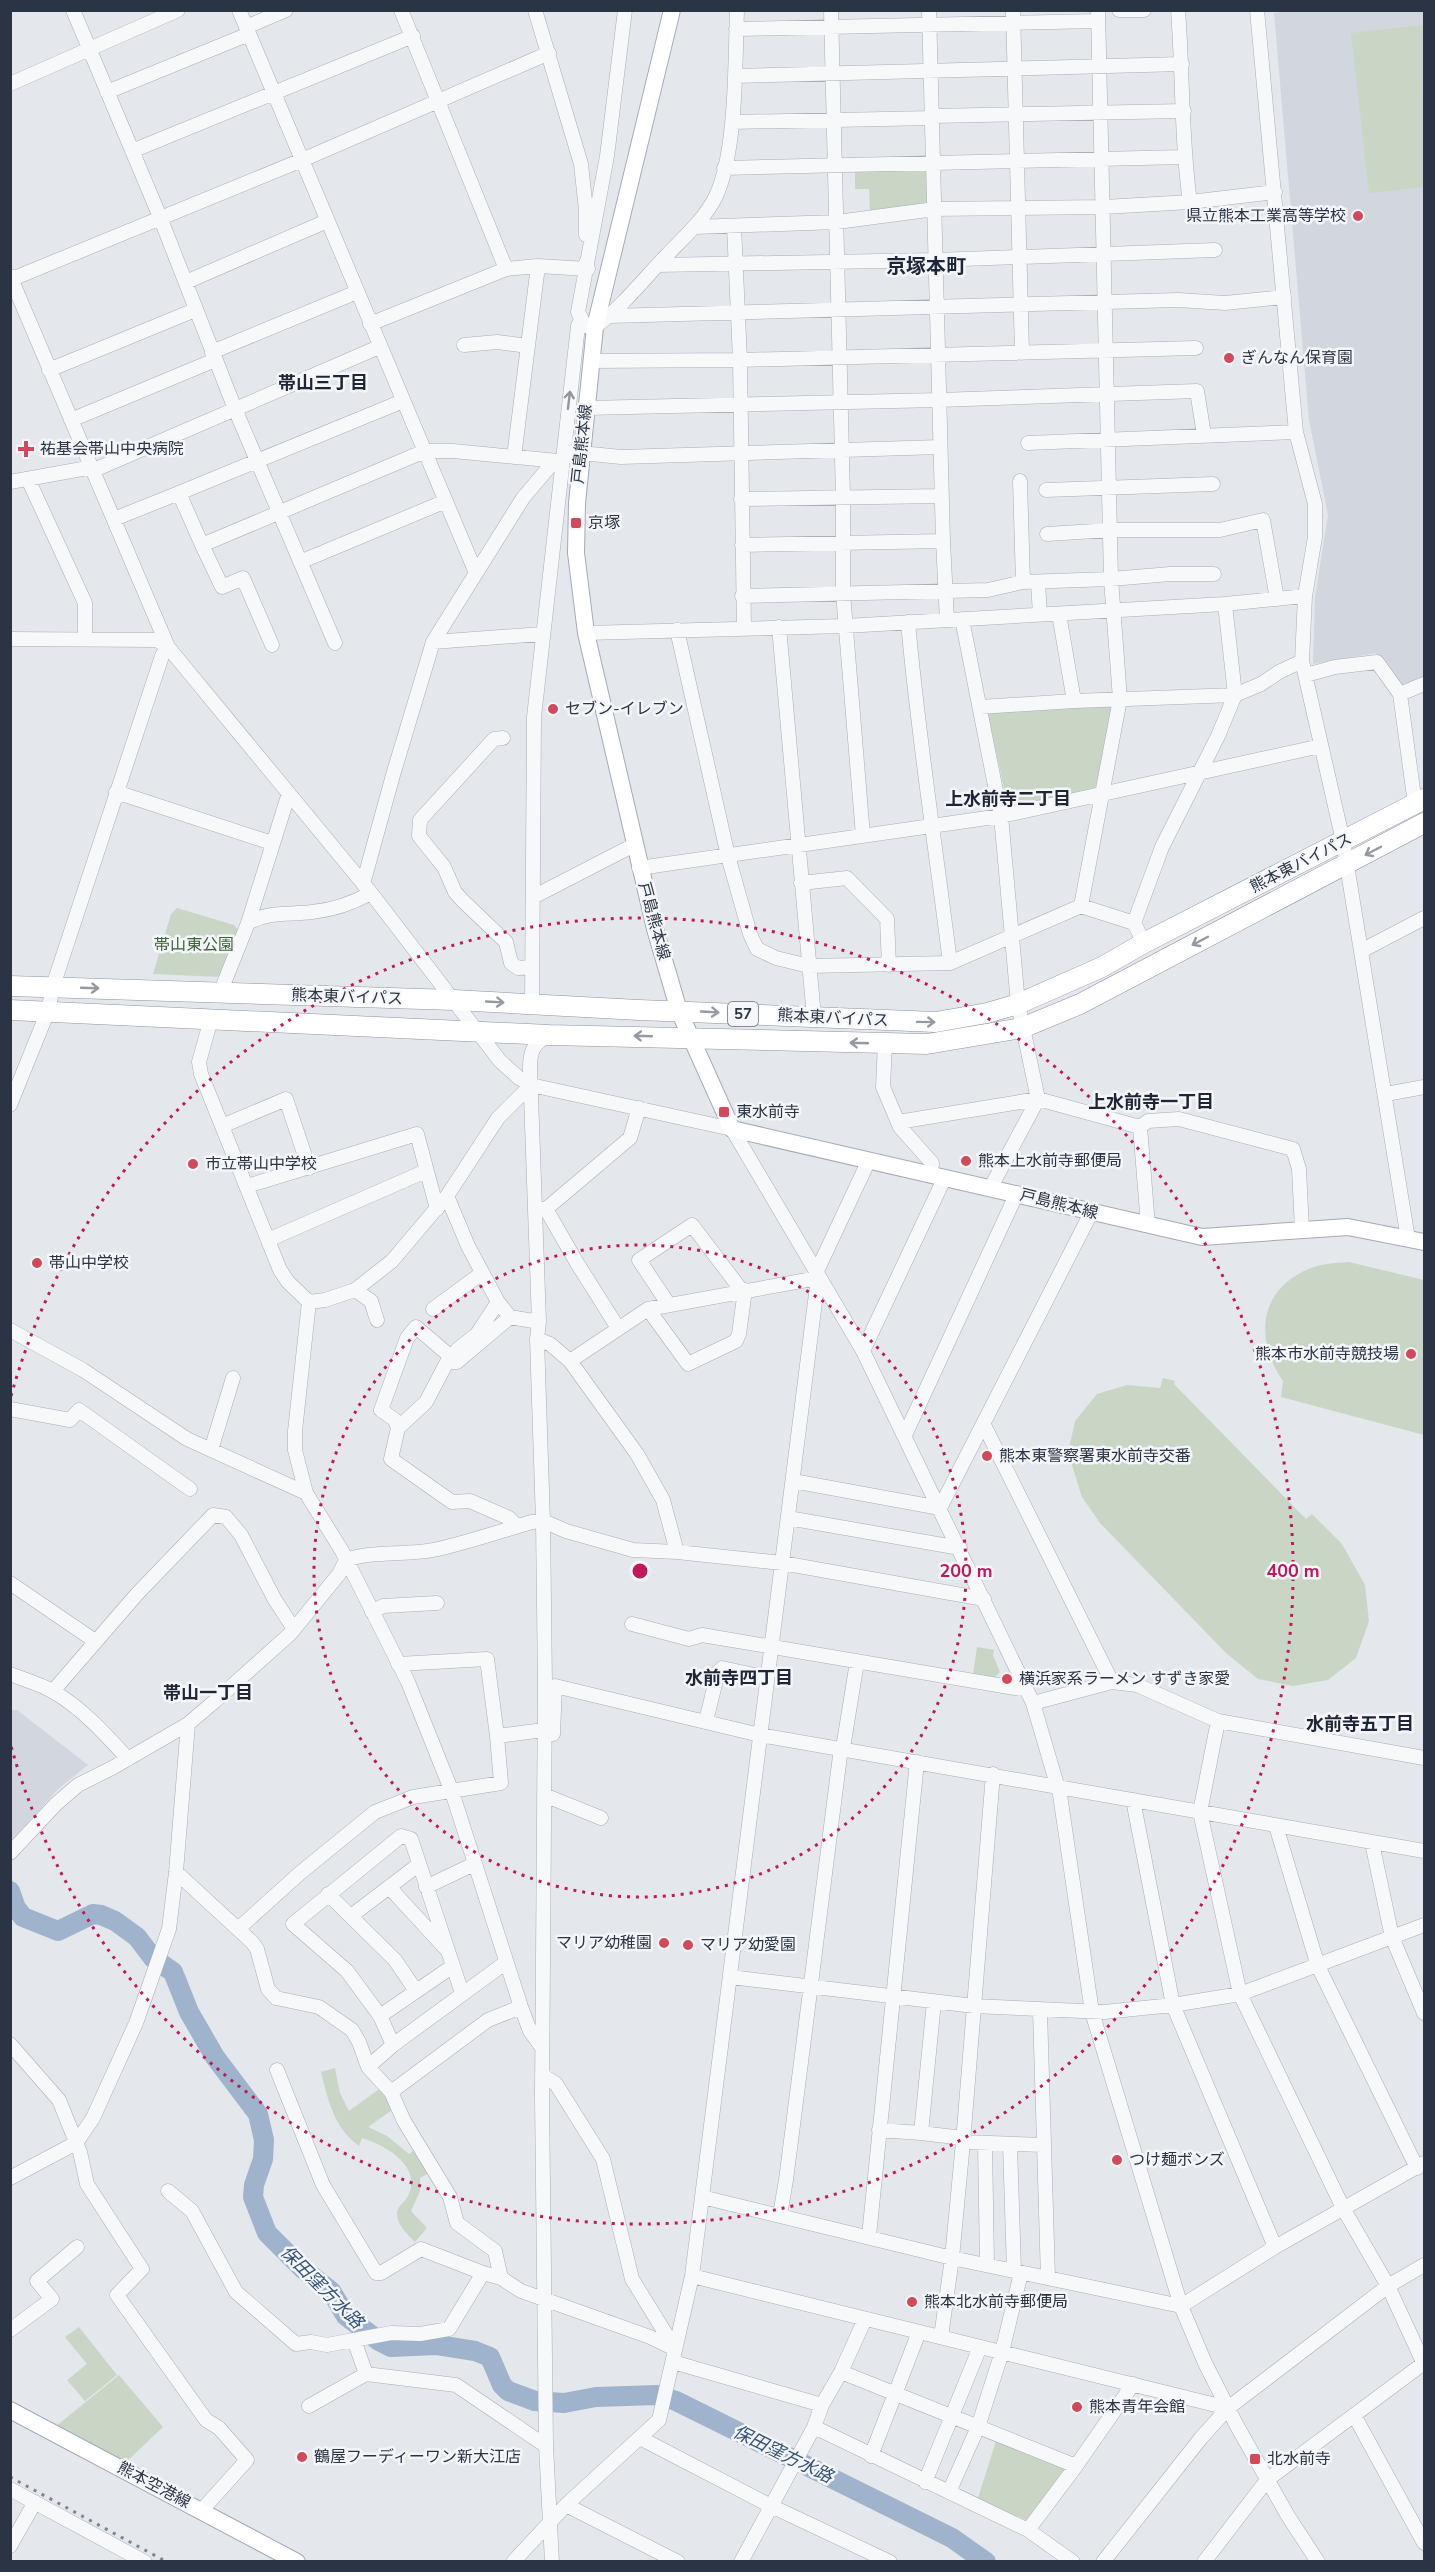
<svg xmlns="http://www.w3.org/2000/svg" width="1435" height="2572" font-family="'Nunito Sans','Noto Sans JP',sans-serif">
  <rect width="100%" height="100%" fill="#e4e7ec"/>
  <path fill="#d2d6de" d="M1300,10L1424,11V678L1403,686L1376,653L1313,664L1315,597L1328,515L1309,420L1274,13Z
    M11,1710H17L88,1765L58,1789L11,1841Z"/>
  <path fill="#c9d6c5" d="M1424,25V84L1422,85L1424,110V187L1369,193L1351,33Z
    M928,167L929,203L870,211L869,189H855V169Z
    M1111,704L1114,708L1095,790L1008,806L987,711Z
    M177,908L234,925L238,930L221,977L153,974L171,914Z
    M1349,1262L1424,1280V1435L1281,1397L1283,1381C1256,1342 1257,1294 1304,1271C1318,1264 1333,1263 1349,1262Z
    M1163,1378L1175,1381L1174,1384L1306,1519L1312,1514L1342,1544L1365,1585L1369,1621L1356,1658L1328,1680L1293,1686L1258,1679L1226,1653L1100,1523L1082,1497L1068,1453L1075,1421L1097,1394L1127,1385L1160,1388Z
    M977,1647L994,1650L993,1655L1000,1672L994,1678L973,1674Z
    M335,2068L340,2093L349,2111L382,2087L395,2108L368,2127L387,2136L409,2154L418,2147L431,2172L420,2178V2191L411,2211L427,2228L415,2242C408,2235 398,2226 397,2215C396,2206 404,2204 408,2196C423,2166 385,2145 362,2138L359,2146C334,2128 328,2100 321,2072Z
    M79,2327L117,2375L85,2401L67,2380L87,2364L65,2337Z
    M119,2375L163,2427L124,2464L55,2427Z
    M996,2441L1067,2468L1028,2521L978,2498Z"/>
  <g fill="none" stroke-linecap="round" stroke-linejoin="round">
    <path stroke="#9fb4cc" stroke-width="20" d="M10,1891L16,1908L23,1917L58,1931L93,1914L101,1915L115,1921L137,1937L153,1958L173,1972L189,2012L215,2057L258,2114L264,2140L263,2159L254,2185L253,2197L267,2233L303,2269L331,2291L346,2316L379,2341L391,2347L437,2345L475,2351L490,2357L502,2385L508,2391L535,2401L564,2403L596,2397L657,2395L676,2401L952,2538L986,2562"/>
    <defs>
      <path id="minor" d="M73,10L160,217L235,409L335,643
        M239,10L476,573
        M401,10L506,269
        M535,10L581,164L586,210V235
        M625,10L607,156L578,312L585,326L595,327C622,307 643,280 666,256C683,238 705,219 716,196C737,150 735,62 737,10
        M831,10L843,497V593L863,836
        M929,10L943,541L947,620
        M1013,10L1022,353
        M1119,10H1144
        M1178,10C1183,74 1181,139 1190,202
        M1257,10L1296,432L1315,504V537L1305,596L1302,661L1343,841L1408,1239
        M246,27L286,10
        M736,29L1098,21
        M735,76L1182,64
        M10,84L178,10
        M107,92L249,34
        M933,116L1184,111
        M732,122L933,118
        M132,151L413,36
        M724,168L1184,157
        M734,226L740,360L744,628
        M694,227L837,222L935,209L1104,207L1190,202L1275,192
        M658,265L936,260L1215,250
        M10,276L168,647
        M12,279L302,160L549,53
        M186,282L327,221
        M609,316L1178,300L1225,303L1284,297
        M370,324L506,269L538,266L588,269L586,263
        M464,345L497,342L528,346
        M212,352L357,292
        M591,361L740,360L1196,348
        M49,370L195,310
        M586,408L939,400L1197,391L1204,435
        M71,420L215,360
        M1028,443L1296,432
        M514,457L538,266
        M94,470L379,347
        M28,479L85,603V639
        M1020,481L1023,582
        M10,482L93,467
        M1046,490L1213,484
        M179,493L403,401
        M741,499L942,496
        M114,519L179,493L202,545L425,451H453L558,461
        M1047,534L1111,530H1220L1263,520L1277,599
        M202,545L222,587L243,578L272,645
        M742,545L943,541
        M300,562L446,501
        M1038,583L1040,614
        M742,596L988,590L1023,582L1111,579L1170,574H1214
        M1059,614L1074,701
        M962,619L1001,816L1018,1004L1038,1099L991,1187
        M908,622C918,736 936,849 950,963
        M779,627L814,1017
        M677,630L728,856L750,934L757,949L776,958L809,966L950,963L1081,906L1134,923L1144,943
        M586,633L845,626L1225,604L1305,596
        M10,639L157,640L168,647L371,893L500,1061L519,1078L531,1085L732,1129L863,1351L1033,1703L1060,1795L1092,2012L1181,2306L1205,2363L1237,2426L1288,2516L1318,2562
        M433,642L542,634
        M1306,675L1335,667L1377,662L1400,694L1424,684
        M1400,694L1415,804
        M980,707L1074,701L1235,695L1261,684L1279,672L1302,661
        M503,738L494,739L420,820L419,836L444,867L455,892L462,900L506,942L511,963L518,968L532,967
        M116,792L272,843
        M639,868L1001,816L1321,746
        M801,883L847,878L887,919L889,965
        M363,884L393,775L433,642L523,498L550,466L562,458L581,453L621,457L940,447
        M533,897L634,845
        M1081,906L1120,699L1111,579L1098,10
        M248,923C268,911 290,915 312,912C333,910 353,903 371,893
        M1134,923L1162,847L1218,736L1235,695L1225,604
        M1361,951L1424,918
        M220,993L248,923L289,793
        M532,1004L534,717L578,326L581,319
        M211,1019L199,1062L201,1074L280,1270L288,1282L309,1302
        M549,1035C534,1043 530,1050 530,1068L539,1322L537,1339L543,1521L545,1685L542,2097L546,2446L552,2562
        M885,1043L883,1087L900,1127L932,1163L931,1173
        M1386,1094L1424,1087
        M10,1105L48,1011L53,986L162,656L168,647
        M898,1122L1038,1099L1140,1127L1148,1225
        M222,1126L286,1099L309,1168
        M1140,1127L1148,1121L1179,1119L1293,1149L1299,1169L1302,1230
        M247,1186L417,1134L437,1209
        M447,1196L468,1246L498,1302
        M535,1209H546L630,1138L639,1108
        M546,1209L577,1263L618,1328
        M268,1240L426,1171
        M816,1273L869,1160
        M355,1290L371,1301L377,1320
        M309,1302L295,1431V1450L306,1493L342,1551L408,1682L452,1792L521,2007L530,2031L541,2046
        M309,1302L325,1300L355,1290L392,1261L447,1196L498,1118L531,1085
        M669,1305L639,1260L692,1225L742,1291
        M433,1309L482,1273
        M648,1309L688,1364L736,1341L739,1334L745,1290
        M510,1317L539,1322
        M10,1330L83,1370L187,1439L306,1493
        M537,1339L550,1344L570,1361L637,1454L663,1500L677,1552
        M457,1350L477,1334L498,1302L510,1317L457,1362H447L426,1402L398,1428L391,1459L452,1502L470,1501L509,1518L517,1526
        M863,1351L945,1177
        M10,1409L70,1420L79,1410L190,1489
        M984,1425L1112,1682
        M398,1428L395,1420L381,1410L407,1338L416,1327L457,1362
        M905,1435L1017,1193
        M211,1450L233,1378
        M793,1481L940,1508L1091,1213
        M788,1518L960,1548
        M10,1583L95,1641
        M372,1612L383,1606L437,1603
        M632,1624L689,1639L702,1635L1015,1688L1026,1686
        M10,1674C25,1680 41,1684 54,1692C83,1709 106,1735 128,1759
        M53,1691L137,1594L213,1515L226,1517L241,1535L275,1600L294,1629
        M1033,1703L1112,1682L1137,1685L1218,1721L1424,1758
        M706,1721L718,1672L722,1668L759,1676
        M1218,1721L1200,1812L1240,1994L1343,2208L1388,2286L1424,2364
        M497,1736L544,1730L553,1734L555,1686L760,1735L1424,1851
        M843,1748L857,1662
        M544,1795L601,1818
        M1133,1800L1173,2005L1275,2247
        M1276,1826L1318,1966L1417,2168
        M1372,1843L1392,1937L1424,2013
        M10,1853L56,1804L78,1785L112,1768L188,1724L215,1701L290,1634L339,1574L346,1560C374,1550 408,1556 438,1549C469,1542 501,1531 532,1522L543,1521L566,1531L633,1550L677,1552L782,1563L984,1599
        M176,1872L252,1942L257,1949L268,1989L276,1998L319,2007L352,2030L359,2042L368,2067L391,2092L404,2121L450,2197L457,2223L495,2251L501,2278
        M389,1887L446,1949
        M426,1887L474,1864
        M328,1894L395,1960L416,1991
        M351,1916L418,1865
        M238,1929L300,1873L375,1812L413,1797L501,1783L497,1736L487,1659L398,1664
        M730,1977L974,2006L1104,2012L1173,2005L1240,1994L1424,1925
        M1040,2011L1048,2278
        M380,2016L453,1966
        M10,2044L59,2100L80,2152L87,2184L142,2269L117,2295L206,2420L219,2428L247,2460L202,2510
        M393,2045L380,2016L347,1971L293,1924L401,1836L411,1839L462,1993
        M368,2067L393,2045L505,1963
        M277,2070L323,2185L376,2273H381L421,2249L483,2273
        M542,2075L556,2084L603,2159L632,2279L675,2349
        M391,2092L488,2020L521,2007
        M879,2130L921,2133L934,2002
        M921,2133L963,2138
        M963,2142L1043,2145
        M985,2143L987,2265
        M1010,2144L1014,2271
        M10,2178L76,2143L93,2118L136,2023L169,1929L176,1872L188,1724
        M168,2191L192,2211L236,2292L296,2344L311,2342L327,2345L391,2333L420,2334L449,2329L483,2273L501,2278L521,2291L650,2337L675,2349
        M702,2197L952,2258L1181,2306L1275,2247L1424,2163
        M780,2215L786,2180L841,1748
        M869,2236L917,1762
        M692,2276L1228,2408
        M10,2330L52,2299L37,2281L77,2247
        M941,2337L952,2258L963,2142L993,1774
        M354,2340L366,2374
        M673,2362L822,2405
        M841,2372L1076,2466
        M309,2406L366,2374L456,2385L546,2446
        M1354,2415L1424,2543
        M814,2427L1028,2530L1073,2562
        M640,2438L771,2506L890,2562
        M871,2456L919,2332
        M925,2482L980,2347
        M10,2489L145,2562
        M949,2492L978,2427L1002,2352L1021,2273
        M566,2505L678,2562
        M1028,2530L1076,2466L1133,2384
        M10,2546L35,2502
        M513,2562L566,2505L659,2420L692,2276L818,1278L648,1309L570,1361
        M741,2562L814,2427L822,2405L841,2372L865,2319
        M1103,2562L1201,2438L1228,2408L1388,2286L1424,2265
        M1204,2562L1267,2480L1424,2363"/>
      <path id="major" d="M672,10L595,327L577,503L576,553L586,633L655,929L679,1011L732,1129L1202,1237L1348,1227L1424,1242
        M10,2410L297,2562"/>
      <path id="highway" d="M10,986L454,1000L639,1010L936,1022L987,1013L1018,1004L1102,967L1144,943L1424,799
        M10,1010L549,1035L927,1044L1022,1028L1080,1004L1424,823"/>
    </defs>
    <use href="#minor" stroke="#a9aeb7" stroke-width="15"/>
    <use href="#major" stroke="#a3abb8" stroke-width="18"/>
    <use href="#highway" stroke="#8b94a3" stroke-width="21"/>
    <use href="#minor" stroke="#f7f8fa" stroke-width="14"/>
    <use href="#major" stroke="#fff" stroke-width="16"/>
    <use href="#highway" stroke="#fff" stroke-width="20"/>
    <path stroke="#7d8696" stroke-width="3" stroke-dasharray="3 6" stroke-linecap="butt" d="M10,2477L167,2562"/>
  </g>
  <defs><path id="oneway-shaft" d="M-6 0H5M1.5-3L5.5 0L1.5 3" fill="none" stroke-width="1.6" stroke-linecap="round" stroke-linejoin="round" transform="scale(1.5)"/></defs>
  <use stroke="#9196a0" href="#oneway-shaft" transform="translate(569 400) rotate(-83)"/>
  <g stroke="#959aa2">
    <use href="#oneway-shaft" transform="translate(1373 851) rotate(152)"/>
    <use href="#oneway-shaft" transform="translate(1200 941) rotate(152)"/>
    <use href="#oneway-shaft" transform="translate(90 988) rotate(2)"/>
    <use href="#oneway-shaft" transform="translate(495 1002) rotate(3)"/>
    <use href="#oneway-shaft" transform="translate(710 1012) rotate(3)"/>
    <use href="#oneway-shaft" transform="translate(926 1022) rotate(1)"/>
    <use href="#oneway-shaft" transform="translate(643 1036) rotate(-178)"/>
    <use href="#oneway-shaft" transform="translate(859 1043) rotate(-178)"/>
  </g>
  <g fill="none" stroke="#c2185b" stroke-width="3" stroke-dasharray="3 6">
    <circle cx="640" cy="1571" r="326"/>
    <path d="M11 1396A653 653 0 1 1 11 1746"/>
  </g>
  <g fill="#d1495b" stroke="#f4f6f9" stroke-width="2">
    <circle cx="1358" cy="216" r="6"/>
    <circle cx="1229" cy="358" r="6"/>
    <path d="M23 440h6v6h6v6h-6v6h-6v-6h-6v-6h6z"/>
    <rect x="570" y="517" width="12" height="12" rx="3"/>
    <circle cx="553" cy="709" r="6"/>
    <rect x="718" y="1106" width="12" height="12" rx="3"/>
    <circle cx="966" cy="1161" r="6"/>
    <circle cx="193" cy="1164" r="6"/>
    <circle cx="37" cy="1263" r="6"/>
    <circle cx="1411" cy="1354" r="6"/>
    <circle cx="987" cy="1456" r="6"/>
    <circle cx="1007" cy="1679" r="6"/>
    <circle cx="664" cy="1943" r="6"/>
    <circle cx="688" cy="1945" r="6"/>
    <circle cx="1117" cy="2160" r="6"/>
    <circle cx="912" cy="2302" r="6"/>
    <circle cx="1077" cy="2407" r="6"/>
    <circle cx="302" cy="2457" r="6"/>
    <rect x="1249" y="2453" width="12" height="12" rx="3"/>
  </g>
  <g text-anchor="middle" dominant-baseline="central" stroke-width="5" stroke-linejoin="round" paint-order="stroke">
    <rect fill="#f4f6f9" stroke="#676e7b" stroke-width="1.5" x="728" y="1002" width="30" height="24" rx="4.5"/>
    <g font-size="15" font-weight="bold" fill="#2b3445">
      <text x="743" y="1014">57</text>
    </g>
    <g font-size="16" fill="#2b3445" stroke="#f4f6f9" text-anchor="start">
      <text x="1346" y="216" text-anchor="end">県立熊本工業高等学校</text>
      <text x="1241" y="358">ぎんなん保育園</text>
      <text x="40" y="449">祐基会帯山中央病院</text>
      <text x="588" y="523">京塚</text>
      <text x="565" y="709">セブン-イレブン</text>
      <text x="736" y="1112">東水前寺</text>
      <text x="978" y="1161">熊本上水前寺郵便局</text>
      <text x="205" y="1164">市立帯山中学校</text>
      <text x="49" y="1263">帯山中学校</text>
      <text x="1399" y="1354" text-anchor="end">熊本市水前寺競技場</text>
      <text x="999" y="1456">熊本東警察署東水前寺交番</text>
      <text x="1019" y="1679">横浜家系ラーメン すずき家愛</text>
      <text x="652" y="1943" text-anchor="end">マリア幼稚園</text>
      <text x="700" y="1945">マリア幼愛園</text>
      <text x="1129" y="2160">つけ麺ボンズ</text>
      <text x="924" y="2302">熊本北水前寺郵便局</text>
      <text x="1089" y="2407">熊本青年会館</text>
      <text x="314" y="2457">鶴屋フーディーワン新大江店</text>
      <text x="1267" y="2459">北水前寺</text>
    </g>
    <g font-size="16" fill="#2b3445" stroke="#f4f6f9">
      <text transform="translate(582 444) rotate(-84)">戸島熊本線</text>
      <text transform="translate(1301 863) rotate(-27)">熊本東バイパス</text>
      <text transform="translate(654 921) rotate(75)">戸島熊本線</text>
      <text transform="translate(347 997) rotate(2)">熊本東バイパス</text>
      <text transform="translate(833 1018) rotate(3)">熊本東バイパス</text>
      <text transform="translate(1059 1204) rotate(14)">戸島熊本線</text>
      <text transform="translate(154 2485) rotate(28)">熊本空港線</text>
    </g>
    <g font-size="16" fill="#3f6138" stroke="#f4f6f9">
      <text x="194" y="945">帯山東公園</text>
    </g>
    <g font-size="18" font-weight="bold" fill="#1d2536" stroke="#f4f6f9">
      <text x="323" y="383">帯山三丁目</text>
      <text x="1008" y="799">上水前寺二丁目</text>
      <text x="1151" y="1102">上水前寺一丁目</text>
      <text x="739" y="1678">水前寺四丁目</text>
      <text x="208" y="1693">帯山一丁目</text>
      <text x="1360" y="1724">水前寺五丁目</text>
    </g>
    <g font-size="18" font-style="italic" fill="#34527a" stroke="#f4f6f9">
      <text transform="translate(322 2287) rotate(45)">保田窪方水路</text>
      <text transform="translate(783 2454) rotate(26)">保田窪方水路</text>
    </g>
    <g font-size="20" font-weight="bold" fill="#1d2536" stroke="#f4f6f9">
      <text x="926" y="266">京塚本町</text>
    </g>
  </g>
  <circle cx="640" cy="1571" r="9" fill="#c2185b" stroke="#f4f6f9" stroke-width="3"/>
  <g font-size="18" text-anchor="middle" font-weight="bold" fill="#c2185b" stroke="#f4f6f9" stroke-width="5" stroke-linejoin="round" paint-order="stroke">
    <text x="966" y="1577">200 m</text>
    <text x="1293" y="1577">400 m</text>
  </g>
  <rect width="1435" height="2572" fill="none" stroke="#2b3445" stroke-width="24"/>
</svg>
